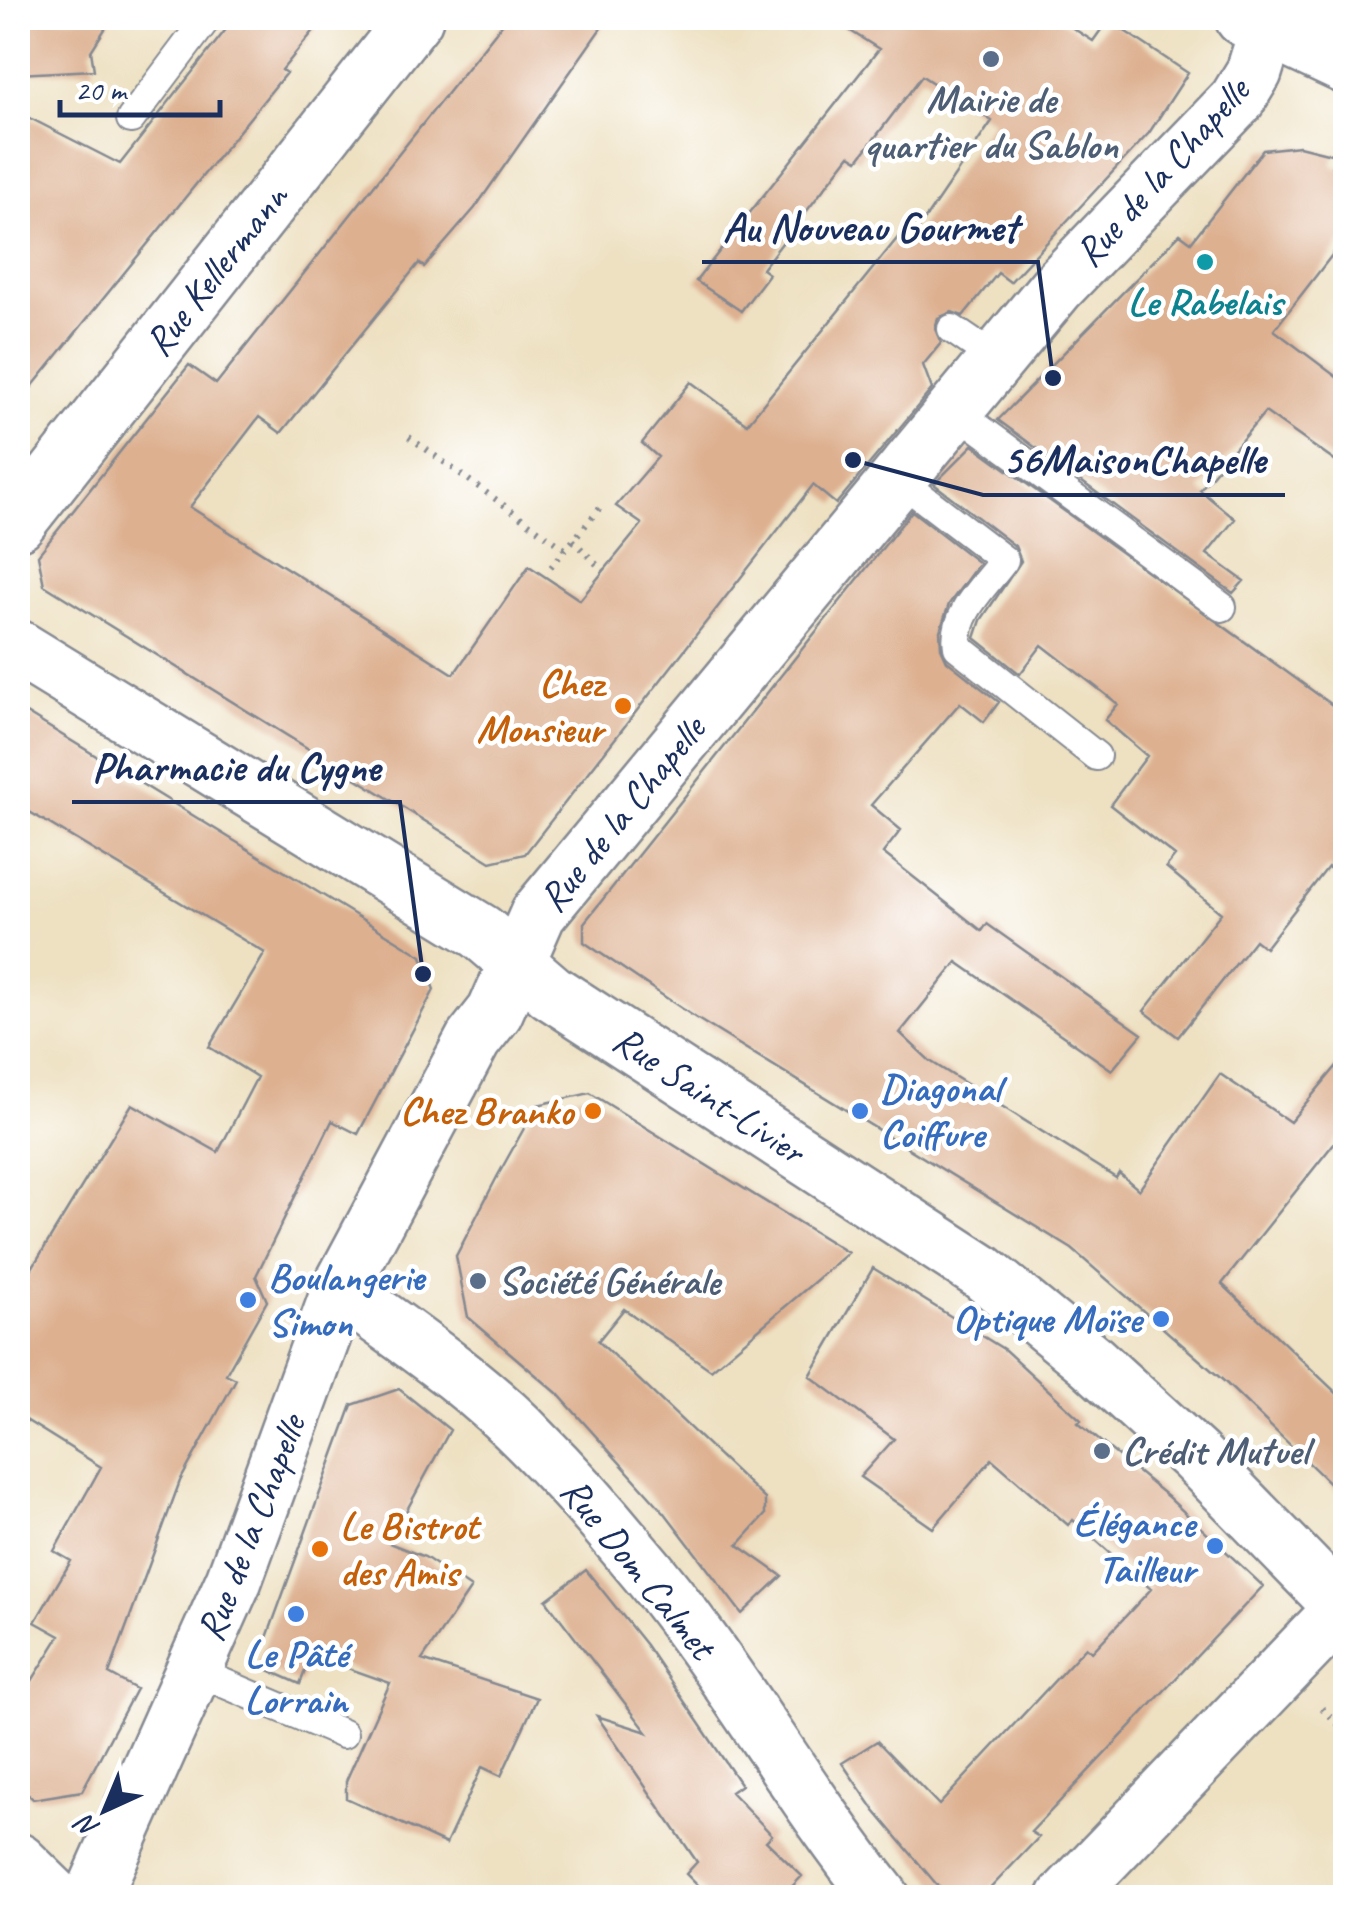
<svg xmlns="http://www.w3.org/2000/svg" width="1363" height="1915" font-family="Caveat,sans-serif">
  <rect width="100%" height="100%" fill="#fff"/>
  <filter id="ink" filterUnits="userSpaceOnUse"><feTurbulence type="fractalNoise" baseFrequency=".01" numOctaves="2"/><feDisplacementMap in="SourceGraphic" scale="20" xChannelSelector="R" yChannelSelector="G"/><feConvolveMatrix kernelMatrix="1 2 1 2 8 2 1 2 1" color-interpolation-filters="sRGB"/></filter>
  <filter id="wash" filterUnits="userSpaceOnUse"><feTurbulence type="fractalNoise" baseFrequency=".0048" numOctaves="4" result="noise"/><feDisplacementMap in="SourceGraphic" scale="40" xChannelSelector="R" yChannelSelector="G"/><feGaussianBlur stdDeviation="2.25" result="paint"/><feColorMatrix in="noise" values="0 0 0 0 0 0 0 0 0 0 0 0 0 0 0 0 0 1.4 0 .05"/><feComposite in="paint" operator="in"/></filter>
  <g filter="url(#wash)">
    <rect width="100%" height="100%" fill="#eee1c2"/>
    <g id="blocks">
      <path fill="#ddb090" d="M28,18H112L91,51L94,70L18,74V34Z
        M235,18H324L282,70L286,73L18,404V112L120,164Z
        M507,18H608L475,208L424,267L419,263L281,433L259,417L190,507L454,674L529,566L580,600L642,524L616,506L658,457L642,443L691,382L747,424L904,230L913,237L992,121L922,76L858,160L850,155L762,269L769,274L741,311L696,281L879,49L830,18H1057L1093,41L1108,20L1188,73L1149,133L1010,282L998,273L963,316L952,312L938,318L935,329L941,343L923,365L932,389L836,504L813,485L525,854L491,862L44,585L38,555L189,365L216,384Z
        M1299,146L1335,155L1332,166L1346,169V237L1274,330L1346,384V469L1265,412L1200,490L1235,519L1207,554L1244,581L1233,593L998,420L1180,234L1191,242L1263,150Z
        M973,445L1346,715V881L1328,867L1265,948L1255,940L1178,1037L1144,1011L1221,913L1166,867L1175,856L1110,805L1147,756L1105,720L1118,704L1042,645L1020,674L975,638L981,620L1021,561L1015,546L934,484Z
        M912,511L979,563L949,604L940,631L941,648L947,661L999,702L984,722L960,703L871,805L901,830L883,853L982,931L987,924L1142,1034L1112,1070L957,962L900,1033L930,1061L1116,1178L1119,1173L1139,1190L1220,1074L1290,1122L1346,1055V1128L1222,1284L1346,1402V1499L1225,1382L1072,1249L696,1018L584,942V923Z
        M18,708L422,956L434,990L358,1134L332,1121L256,1276L267,1301L226,1374L236,1379L180,1481L109,1674L136,1689L82,1791L33,1799L18,1785V1703L60,1636L35,1622L71,1561L54,1551L101,1467L18,1415V1291L132,1104L218,1152L257,1077L209,1047L265,953L18,805Z
        M590,1093L848,1253L711,1370L624,1309L598,1341L765,1499V1515L738,1545L782,1576L742,1614L665,1513L557,1393L468,1317L456,1256L497,1177L537,1105Z
        M873,1268L1005,1350L1081,1420L1078,1423L1168,1497L1263,1586L1031,1832L1039,1837L981,1898H948L875,1811L842,1763L877,1741L939,1805L1086,1647L1092,1652L1151,1589L1073,1520L1068,1525L992,1459L933,1528L860,1477L894,1439L810,1376Z
        M399,1389L450,1430L389,1543L425,1557L471,1588L422,1660L537,1698L501,1776L482,1767L446,1844L346,1798V1781L390,1683L311,1655L300,1684L257,1665L352,1405Z
        M586,1570L646,1645L741,1785L731,1792L772,1835L766,1841L802,1876L781,1898H710L686,1874L697,1862L597,1716L647,1732L546,1600Z"/>
    </g>
  </g>
  <g filter="url(#ink)">
    <use href="#blocks" fill-opacity="0" stroke="#848890" stroke-width="2.5"/>
    <g fill="none" stroke-linecap="round" stroke-linejoin="round">
      <defs>
        <path id="lane" d="M131,119L207,18
          M952,329L996,359
          M953,409L1222,607
          M897,478L1004,560C986,585 952,614 958,647L1096,756
          M195,1671L343,1734"/>
        <path id="street" d="M18,522L415,18
          M18,648L481,932L551,992L982,1272L1091,1361L1195,1456L1346,1611
          M340,1289C404,1336 474,1382 530,1440C566,1476 600,1514 632,1553C725,1661 793,1787 882,1898
          M18,1861L56,1898
          M92,1898L234,1580L340,1289L473,1040L495,1012L538,914L1056,288L1237,100L1254,72L1271,18
          M1065,1898L1346,1605"/>
        <path id="secondary" d="M1243,18L1346,66"/>
      </defs>
      <use href="#lane" stroke="#848890" stroke-width="32"/>
      <use href="#street" stroke="#848890" stroke-width="60"/>
      <use href="#secondary" stroke="#848890" stroke-width="60"/>
      <path stroke="#848890" stroke-width="6" stroke-dasharray="2.5 8" stroke-linecap="butt" d="M409,437L565,549
        M573,540L603,571
        M551,567L600,508
        M1322,1708L1346,1732"/>
      <use href="#lane" stroke="#fff" stroke-width="28"/>
      <use href="#street" stroke="#fff" stroke-width="55"/>
      <use href="#secondary" stroke="#fff" stroke-width="55"/>
    </g>
  </g>
  <g fill="#5c6f8a" stroke="#fff" stroke-width="4">
    <circle cx="991" cy="59" r="10"/>
    <circle cx="478" cy="1281" r="10"/>
    <circle cx="1102" cy="1451" r="10"/>
  </g>
  <circle fill="#0f9aa8" stroke="#fff" stroke-width="4" cx="1205" cy="262" r="10"/>
  <g fill="#e8710a" stroke="#fff" stroke-width="4">
    <circle cx="623" cy="706" r="10"/>
    <circle cx="593" cy="1111" r="10"/>
    <circle cx="320" cy="1549" r="10"/>
  </g>
  <g fill="#3f7fe0" stroke="#fff" stroke-width="4">
    <circle cx="860" cy="1111" r="10"/>
    <circle cx="248" cy="1300" r="10"/>
    <circle cx="1161" cy="1319" r="10"/>
    <circle cx="1215" cy="1546" r="10"/>
    <circle cx="296" cy="1614" r="10"/>
  </g>
  <g text-anchor="middle" dominant-baseline="central" stroke-width="9" stroke-linejoin="round" paint-order="stroke">
    <g font-size="40" font-weight="bold" fill="#4e5e75" stroke="#fff" text-anchor="start">
      <text x="991" y="99" text-anchor="middle">Mairie de<tspan x="991" dy="46">quartier du Sablon</tspan></text>
      <text x="498" y="1281">Société Générale</text>
      <text x="1122" y="1451">Crédit Mutuel</text>
    </g>
    <g font-size="40" fill="#1b2f5e" stroke="#fff">
      <text transform="translate(1162 172) rotate(-48)">Rue de la Chapelle</text>
      <text transform="translate(216 270) rotate(-52)">Rue Kellermann</text>
      <text transform="translate(622 814) rotate(-51)">Rue de la Chapelle</text>
      <text transform="translate(709 1095) rotate(33)">Rue Saint-Livier</text>
      <text transform="translate(251 1528) rotate(-69)">Rue de la Chapelle</text>
      <text transform="translate(638 1568) rotate(51)">Rue Dom Calmet</text>
    </g>
    <g font-size="40" font-weight="bold" fill="#0d838f" stroke="#fff">
      <text x="1205" y="302">Le Rabelais</text>
    </g>
    <g font-size="40" font-weight="bold" fill="#c56008" stroke="#fff" text-anchor="end">
      <text x="603" y="683">Chez<tspan x="603" dy="46">Monsieur</tspan></text>
      <text x="573" y="1111">Chez Branko</text>
      <text x="340" y="1526" text-anchor="start">Le Bistrot<tspan x="340" dy="46">des Amis</tspan></text>
    </g>
    <g font-size="40" font-weight="bold" fill="#366cbe" stroke="#fff" text-anchor="start">
      <text x="880" y="1088">Diagonal<tspan x="880" dy="46">Coiffure</tspan></text>
      <text x="268" y="1277">Boulangerie<tspan x="268" dy="46">Simon</tspan></text>
      <text x="1141" y="1319" text-anchor="end">Optique Moïse</text>
      <text x="1195" y="1523" text-anchor="end">Élégance<tspan x="1195" dy="46">Tailleur</tspan></text>
      <text x="296" y="1654" text-anchor="middle">Le Pâté<tspan x="296" dy="46">Lorrain</tspan></text>
    </g>
  </g>
  <path fill="none" stroke="#1b2f5e" stroke-width="4" d="M1053 378L1038 262H702M853 460L983 495H1285M423 974L400 802H72"/>
  <g fill="#1b2f5e" stroke="#fff" stroke-width="4">
    <circle cx="1053" cy="378" r="10"/>
    <circle cx="853" cy="460" r="10"/>
    <circle cx="423" cy="974" r="10"/>
  </g>
  <g font-size="42" text-anchor="middle" font-weight="bold" fill="#1b2f5e" stroke="#fff" stroke-width="9" stroke-linejoin="round" paint-order="stroke">
    <text x="870" y="241">Au Nouveau Gourmet</text>
    <text x="1134" y="473">56MaisonChapelle</text>
    <text x="236" y="781">Pharmacie du Cygne</text>
  </g>
  <rect width="1363" height="1915" fill="none" stroke="#fff" stroke-width="60"/>
  <g transform="translate(105 1810) rotate(224)" stroke="#ffffff" stroke-width="8" paint-order="stroke">
  <path d="M0-8L18 38L0 25L-18 38Z" fill="#1b2f5e"/>
  <text y="-15" font-size="28" font-weight="bold" text-anchor="middle" fill="#1b2f5e">N</text>
  </g>
  <path d="M60 100v15h160v-15" fill="none" stroke="#1b2f5e" stroke-width="5"/>
  <text x="75" y="100" font-size="30" fill="#1b2f5e" stroke="#ffffff" stroke-width="8" paint-order="stroke">20 m</text>
</svg>
